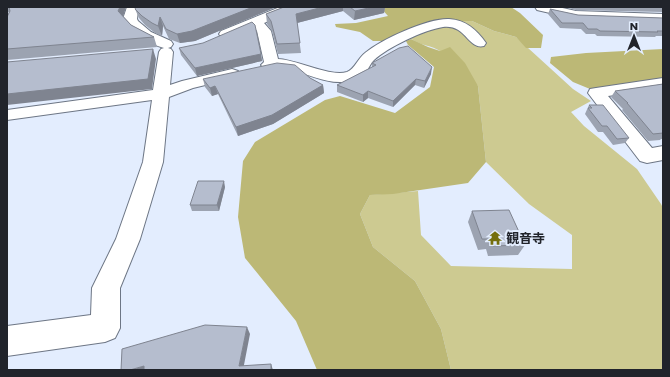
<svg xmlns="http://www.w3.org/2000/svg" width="670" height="377" font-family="Poppins,'Noto Sans JP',sans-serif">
  <rect width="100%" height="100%" fill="#e3edfe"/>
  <path fill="#cdca91" d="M453,21H472L494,31L516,37L573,89L591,101L571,112L584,126L637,169L661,204L663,208V370H451L441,329L415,281L373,247L360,214L370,195L418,191L421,235L451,266L572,269V235L529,204L486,162L478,86C467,76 452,59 440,51C429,44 416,46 407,34Z"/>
  <path fill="#bcb876" d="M380,7H511L520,13L543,35L541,48H526L516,37L494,31L472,21H453L385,41H373L360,32L336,27L335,24L356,23L388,16Z
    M411,39L428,47L440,51L450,47L465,63L478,86L486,162L468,183L393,194L370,195L360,214L373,247L415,281L441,329L451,370H317L296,321L245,258L238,217L243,161L255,142L325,100L340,96L395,113L430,87L434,67L408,45L406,41Z
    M663,49V79L590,89L573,82L550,63L551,57L586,53Z"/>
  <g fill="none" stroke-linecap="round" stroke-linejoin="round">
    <defs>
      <path id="minor" d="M127,7H141L138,11L137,19L138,21L151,32L171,41L173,44L171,47L168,48L171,49L173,52L170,85L182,81L232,69L238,71L240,74L238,77L193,88L169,97L163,162L140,239L120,288V328L115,338L105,342L7,356V326L91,315L92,288L116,239L143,162L152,100L7,120V110L153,90L159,52L161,49L164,48C147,43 134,34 123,19Z
        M280,7H297L295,10L264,23L271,31L278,59C298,60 329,77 347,72C355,69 358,58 365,53C382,39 428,18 449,19C466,20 477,30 486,43L484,46C468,50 466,24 443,27C424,30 388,47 374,60C368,66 367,75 359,78C335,89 313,75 291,70C281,68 272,71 264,68L261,65L264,62L257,31L254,27L231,37L226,38L221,37L219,34L221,31Z
        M535,7H558L576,11L663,14V22L576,19L537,10Z
        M663,78V88L608,96L652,148L663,146V160L647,163L640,161L588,93L590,89L596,88Z"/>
    </defs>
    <use href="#minor" stroke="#6d7685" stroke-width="2"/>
    <use href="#minor" fill="#fff" fill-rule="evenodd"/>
  </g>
  <path fill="#9ca3b1" d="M7,7H126L123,16L131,25L154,37L157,47L7,60V17L9,12H7Z
    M276,7L195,41L180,43L169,39L163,26L162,36L155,33L145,25L139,18L135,9Z
    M284,7H385L384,13L354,20L343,11L297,23L301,53L278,54L272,31L267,24L266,14Z
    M565,7H663V12L576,10Z
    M550,9L578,15L663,18V36H656L655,37L597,36L595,34H586L581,29L560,28L548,14Z
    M179,48L261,54L262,61L197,76L181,55Z
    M372,63L431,74L424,88L415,85L393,107L368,98L363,102L337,92V85L372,67Z
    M310,78L323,85L324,93L273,124L238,136L218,94L212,96L205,87L203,79Z
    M663,84V139H661L660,140L648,141L622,110L623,109L611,97L615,91Z
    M589,105L629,138L625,143L613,145L603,132H598L585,114Z
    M225,187L219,211H192L190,205Z
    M472,211L525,245L518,255L488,256L486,249L478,250L468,222Z"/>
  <path fill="#7f8490" d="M120,7H126L122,20L118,11Z
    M253,7H276L195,41L180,43L177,34Z
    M323,7H343V11L297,23L296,14Z
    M373,7H385L384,13L354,20L355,11Z
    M160,17L163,26L162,36L158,26Z
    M153,49L156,59L152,89L7,105V94Z
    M261,54L262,61L197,76L195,68Z
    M432,67L431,74L424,88L425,81Z
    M416,79L415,85L393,107V101Z
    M323,85L324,93L273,124L238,136L236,127Z
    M215,86L218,94L212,96L210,88Z
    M368,91V98L363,102V95Z
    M224,181L225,187L219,211L217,205Z
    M247,327L250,334L243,370L239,366Z
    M271,364L273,370H271Z
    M144,366L148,370H130Z"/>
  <path fill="#b5bdce" stroke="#7f8490" d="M9,7H120L118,11L131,25L154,37L7,49V17L10,11Z
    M136,7H253L192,31L177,34L166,29L160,17L158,26L152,23L142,16L135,9Z
    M284,7H323L296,14L300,43L277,44L271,21L266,14Z
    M350,7H373L355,11Z
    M550,9L578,15L663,18V31H657L658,32L600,31L597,29H588L583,23H562Z
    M252,22L255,25L261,54L195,68L179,48L203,43Z
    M408,46L432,67L425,81L416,79L393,101L368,91L363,95L337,85L376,65L372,63L399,48Z
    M153,49L148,79L7,94V62Z
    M277,63L295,65L310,78L323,85L272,115L236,127L215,86L210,88L203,79Z
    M663,84V133L653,134L627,103H628L615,91Z
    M589,105H603L629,138L617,139L607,126H602L588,108H592Z
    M198,181H224L217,205H190Z
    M509,210L525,245L493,246L491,239H482L472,211Z
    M205,325L247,327L239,366L271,364V370H144V366L130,370H121L122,349Z"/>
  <defs>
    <symbol id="temple-bare" viewBox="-9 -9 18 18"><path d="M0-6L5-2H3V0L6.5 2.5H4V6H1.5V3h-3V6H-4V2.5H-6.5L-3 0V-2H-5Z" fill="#746e0c" stroke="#e3edfe" stroke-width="2.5" paint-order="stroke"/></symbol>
  </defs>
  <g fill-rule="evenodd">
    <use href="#temple-bare" x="485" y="228" width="20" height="20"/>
  </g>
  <g text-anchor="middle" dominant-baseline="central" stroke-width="4" stroke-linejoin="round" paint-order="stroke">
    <g font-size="13" font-weight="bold" fill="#21242b" stroke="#e3edfe" text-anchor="start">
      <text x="506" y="238">観音寺</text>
    </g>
  </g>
  <rect width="670" height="377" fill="none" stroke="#21242b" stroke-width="16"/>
  <g transform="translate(634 36)" stroke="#e3edfe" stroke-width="3" paint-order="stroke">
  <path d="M0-3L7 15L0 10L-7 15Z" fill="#21242b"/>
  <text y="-6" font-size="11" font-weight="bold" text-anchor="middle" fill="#21242b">N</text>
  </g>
</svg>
